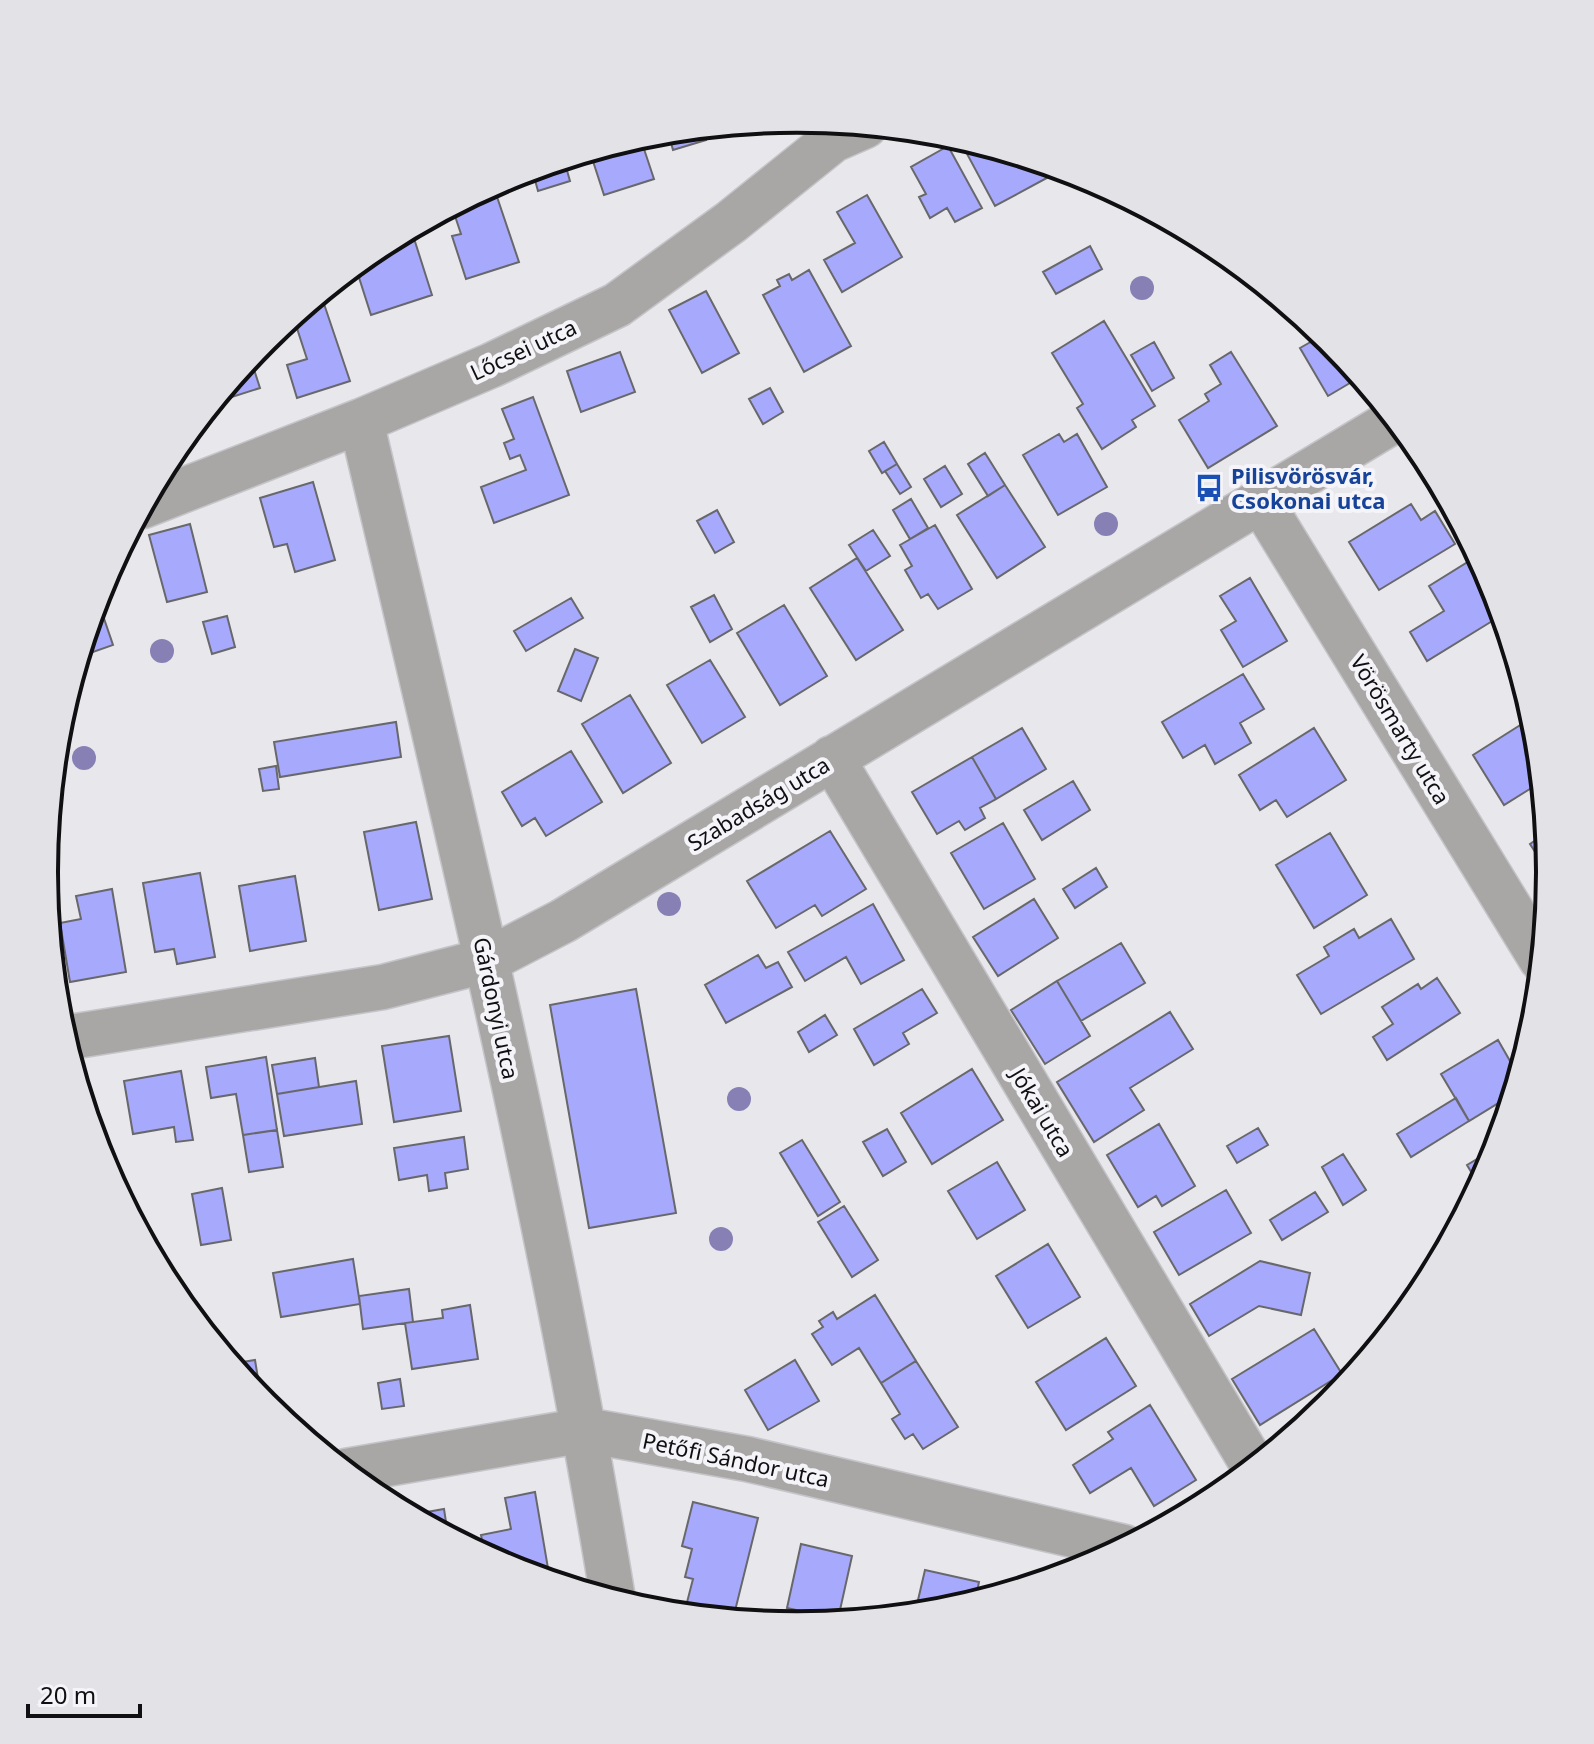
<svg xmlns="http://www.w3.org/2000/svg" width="1594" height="1744" font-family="'Noto Sans',sans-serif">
  <rect width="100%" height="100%" fill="#e7e7ec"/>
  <path fill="#a7aafc" stroke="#68686c" stroke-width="2" d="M703,128L706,140L673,150L668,132Z
    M640,137L654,179L604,195L590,152Z
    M959,139L1053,167L1056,173L995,206Z
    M948,146L982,208L955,222L947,208L930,218L919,197L926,194L911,167Z
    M564,160L570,181L538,191L532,169Z
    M493,185L519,262L466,279L452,236L461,234L452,207Z
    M867,195L902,257L842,292L824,260L855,243L837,212Z
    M411,229L432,295L371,315L355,265L379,246Z
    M1090,246L1102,269L1056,294L1043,272Z
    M809,270L851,346L804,372L763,295L780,286L777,280L789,274L792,280Z
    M706,291L739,353L702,373L669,310Z
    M321,295L350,381L297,398L287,365L307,359L293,316Z
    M1306,320L1330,340L1360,377L1328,396L1300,348L1314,340L1303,321Z
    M1104,321L1155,406L1132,420L1136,427L1102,449L1077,408L1083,404L1052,353Z
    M1154,342L1174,378L1152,391L1131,355Z
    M620,352L635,392L581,412L567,371Z
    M1231,352L1277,426L1208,468L1179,420L1209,401L1205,394L1221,384L1210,365Z
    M250,357L260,388L213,403Z
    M770,388L783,412L763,424L749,399Z
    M533,397L569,495L494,523L481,487L526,470L520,455L510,459L504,443L514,439L502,409Z
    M1059,434L1064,442L1077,434L1107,487L1058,515L1023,455Z
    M884,442L897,464L882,473L869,451Z
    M985,453L1005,485L988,496L968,464Z
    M897,464L911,487L900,494L885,471Z
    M945,466L962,494L941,507L924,479Z
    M313,482L335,560L295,572L287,544L274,547L260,498Z
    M1005,485L1045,547L997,578L957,515Z
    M911,499L928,528L910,539L893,510Z
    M1411,504L1421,520L1435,511L1455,544L1379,590L1349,542Z
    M717,510L734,542L715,553L697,521Z
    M190,524L207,592L167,602L149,535Z
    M935,525L972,589L938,609L928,594L921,598L905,570L912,566L900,545Z
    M873,530L890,556L866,571L849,545Z
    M857,558L903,630L856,660L810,588Z
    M1471,560L1502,615L1427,661L1410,632L1444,611L1429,586Z
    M1250,578L1287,641L1243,667L1221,630L1236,621L1220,596Z
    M714,595L732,629L710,642L691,607Z
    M97,598L113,645L79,657Z
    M571,598L583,618L526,651L514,631Z
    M784,605L827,676L780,705L737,633Z
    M227,616L235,647L212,654L203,622Z
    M575,649L598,658L581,701L558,691Z
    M710,660L745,717L702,743L667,685Z
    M1243,674L1264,709L1240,723L1251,743L1215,764L1205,745L1183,758L1162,722Z
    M630,695L671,763L623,793L582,724Z
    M1533,717L1541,782L1504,805L1473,755Z
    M396,722L401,757L280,777L274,742Z
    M1022,728L1046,769L996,799L972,757Z
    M1314,728L1346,780L1287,817L1276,800L1260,810L1239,775Z
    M571,751L602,802L546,836L535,818L522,826L502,792Z
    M972,757L996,799L980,808L985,818L965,830L959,821L937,834L912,792Z
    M276,766L279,789L263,791L259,769Z
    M1073,781L1090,810L1042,840L1024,810Z
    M416,822L432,899L379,910L364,832Z
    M1003,823L1035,879L984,909L951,853Z
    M830,831L866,889L822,916L815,905L776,928L747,881Z
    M1330,833L1367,895L1314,928L1276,865Z
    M1546,833L1550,872V875L1530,844Z
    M1096,868L1107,887L1075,908L1063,889Z
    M200,873L215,957L177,964L174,949L155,952L143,883Z
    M295,876L306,941L250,951L239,886Z
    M112,889L126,972L70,982L60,923L81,919L76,896Z
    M1034,899L1058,938L998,976L973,937Z
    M873,904L904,960L861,984L846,957L805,981L788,952Z
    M1391,919L1414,959L1321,1014L1297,975L1329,956L1324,947L1354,929L1359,938Z
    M54,938L60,971L54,972L51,939Z
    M1121,943L1145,983L1081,1021L1057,981Z
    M758,955L766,968L778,962L792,987L726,1023L705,985Z
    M1437,978L1460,1013L1387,1060L1373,1037L1393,1024L1382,1007L1418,984L1421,989Z
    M1057,981L1090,1036L1045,1064L1011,1010Z
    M636,989L676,1213L589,1228L550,1005Z
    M922,989L937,1013L903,1033L909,1044L874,1065L854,1029Z
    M1170,1012L1193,1049L1130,1088L1144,1110L1094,1142L1057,1082Z
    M825,1015L837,1035L809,1052L798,1032Z
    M449,1036L461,1111L394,1122L382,1046Z
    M1498,1040L1518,1075L1513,1094L1469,1121L1441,1074Z
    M266,1057L277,1130L243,1135L236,1094L211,1098L206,1067Z
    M315,1058L319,1087L277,1094L272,1065Z
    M972,1069L1003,1120L932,1164L901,1113Z
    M181,1071L193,1140L176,1142L174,1127L133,1134L124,1081Z
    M356,1081L362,1124L284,1136L277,1094Z
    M1456,1098L1469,1121L1411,1157L1397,1134Z
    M1159,1124L1195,1186L1162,1206L1156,1196L1138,1207L1107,1155Z
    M1258,1128L1268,1145L1237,1163L1227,1146Z
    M887,1129L906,1162L883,1176L863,1142Z
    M277,1130L283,1167L249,1172L243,1135Z
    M464,1137L468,1169L445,1173L447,1188L429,1191L427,1175L399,1180L394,1148Z
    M802,1140L840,1202L818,1216L780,1153Z
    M1497,1147L1492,1161L1479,1185L1467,1165Z
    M1343,1154L1366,1190L1343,1205L1322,1167Z
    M997,1162L1025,1210L977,1239L948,1191Z
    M222,1188L231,1240L201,1245L192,1194Z
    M1226,1190L1251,1233L1179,1275L1154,1232Z
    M1315,1192L1328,1212L1282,1240L1270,1220Z
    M844,1206L878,1260L852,1277L818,1222Z
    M1048,1244L1080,1297L1028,1328L996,1276Z
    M353,1259L360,1304L281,1317L273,1273Z
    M1260,1261L1310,1273L1301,1315L1259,1306L1209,1336L1190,1304Z
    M409,1289L413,1322L363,1329L359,1296Z
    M875,1295L916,1361L881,1383L859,1348L832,1365L812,1334L823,1327L819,1321L833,1312L837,1319Z
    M470,1305L478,1359L412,1369L405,1323L443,1318L442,1310Z
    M1314,1329L1342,1374L1260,1425L1232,1379Z
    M1106,1338L1136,1386L1066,1430L1036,1382Z
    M255,1360L260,1391L270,1390L274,1412L231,1364Z
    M795,1360L819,1401L768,1430L745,1390Z
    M916,1361L958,1427L923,1449L913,1434L905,1439L892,1419L900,1414L881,1383Z
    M400,1379L404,1406L382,1409L378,1383Z
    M1150,1405L1196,1480L1154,1506L1131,1468L1090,1493L1073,1465L1113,1439L1108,1432Z
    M535,1492L550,1580L514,1569L513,1566L507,1567L485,1555L481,1535L511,1529L505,1498Z
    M693,1502L758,1518L733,1619L684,1614L693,1579L685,1577L692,1549L682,1546Z
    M444,1509L448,1535L410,1515Z
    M801,1544L852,1556L838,1619L787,1608Z
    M925,1570L979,1582L975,1601L943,1611L915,1613Z"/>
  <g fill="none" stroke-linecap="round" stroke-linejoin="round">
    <defs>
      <path id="minor" d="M361,421C453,812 548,1203 613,1599
        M1260,500L1541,959
        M143,506L361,421L492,365L617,305L731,222L833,140L865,126
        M832,758L1254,1467
        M64,1038L383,987L488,960L563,921L1395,420
        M346,1471L585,1430L747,1459L1124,1547"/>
    </defs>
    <use href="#minor" stroke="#c5c5c9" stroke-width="47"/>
    <use href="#minor" stroke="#a9a7a6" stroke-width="44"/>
  </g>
  <g fill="#8680b5">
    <circle cx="1142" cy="288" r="12"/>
    <circle cx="1106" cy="524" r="12"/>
    <circle cx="162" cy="651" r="12"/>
    <circle cx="84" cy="758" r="12"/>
    <circle cx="669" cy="904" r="12"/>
    <circle cx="739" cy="1099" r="12"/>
    <circle cx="721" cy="1239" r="12"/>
  </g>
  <defs>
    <symbol id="bus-bare" viewBox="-9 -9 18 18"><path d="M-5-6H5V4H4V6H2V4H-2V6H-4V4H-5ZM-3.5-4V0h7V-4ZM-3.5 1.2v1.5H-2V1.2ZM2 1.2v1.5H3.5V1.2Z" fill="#1a4fb4" stroke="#f4f4f9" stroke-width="2.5" paint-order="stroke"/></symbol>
  </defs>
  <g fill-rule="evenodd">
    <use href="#bus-bare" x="1189" y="468" width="40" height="40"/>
  </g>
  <g text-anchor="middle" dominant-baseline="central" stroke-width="8" stroke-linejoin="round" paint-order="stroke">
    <g font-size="22" fill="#101012" stroke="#f4f4f9">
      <text transform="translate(523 349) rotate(-25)">Lőcsei utca</text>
      <text transform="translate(1401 729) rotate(59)">Vörösmarty utca</text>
      <text transform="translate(758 803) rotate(-31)">Szabadság utca</text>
      <text transform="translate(497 1008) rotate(78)">Gárdonyi utca</text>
      <text transform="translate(1043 1112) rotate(59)">Jókai utca</text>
      <text transform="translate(736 1459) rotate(12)">Petőfi Sándor utca</text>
    </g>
    <g font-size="22" font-weight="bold" fill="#164399" stroke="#f4f4f9" text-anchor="start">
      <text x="1231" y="475">Pilisvörösvár,<tspan x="1231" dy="25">Csokonai utca</tspan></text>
    </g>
  </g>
  <path d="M0 0H1594V1744H0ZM58 872a739 739 0 1 1 1478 0a739 739 0 1 1-1478 0Z" fill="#e2e2e7" fill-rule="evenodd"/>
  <path fill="none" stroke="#101012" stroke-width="4" d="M58 872a739 739 0 1 1 1478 0a739 739 0 1 1-1478 0Z"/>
  <path d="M28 1704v12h112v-12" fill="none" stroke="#101012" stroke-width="4"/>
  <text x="40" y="1704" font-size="24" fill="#101012" stroke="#f4f4f9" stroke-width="6" paint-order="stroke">20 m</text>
</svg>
